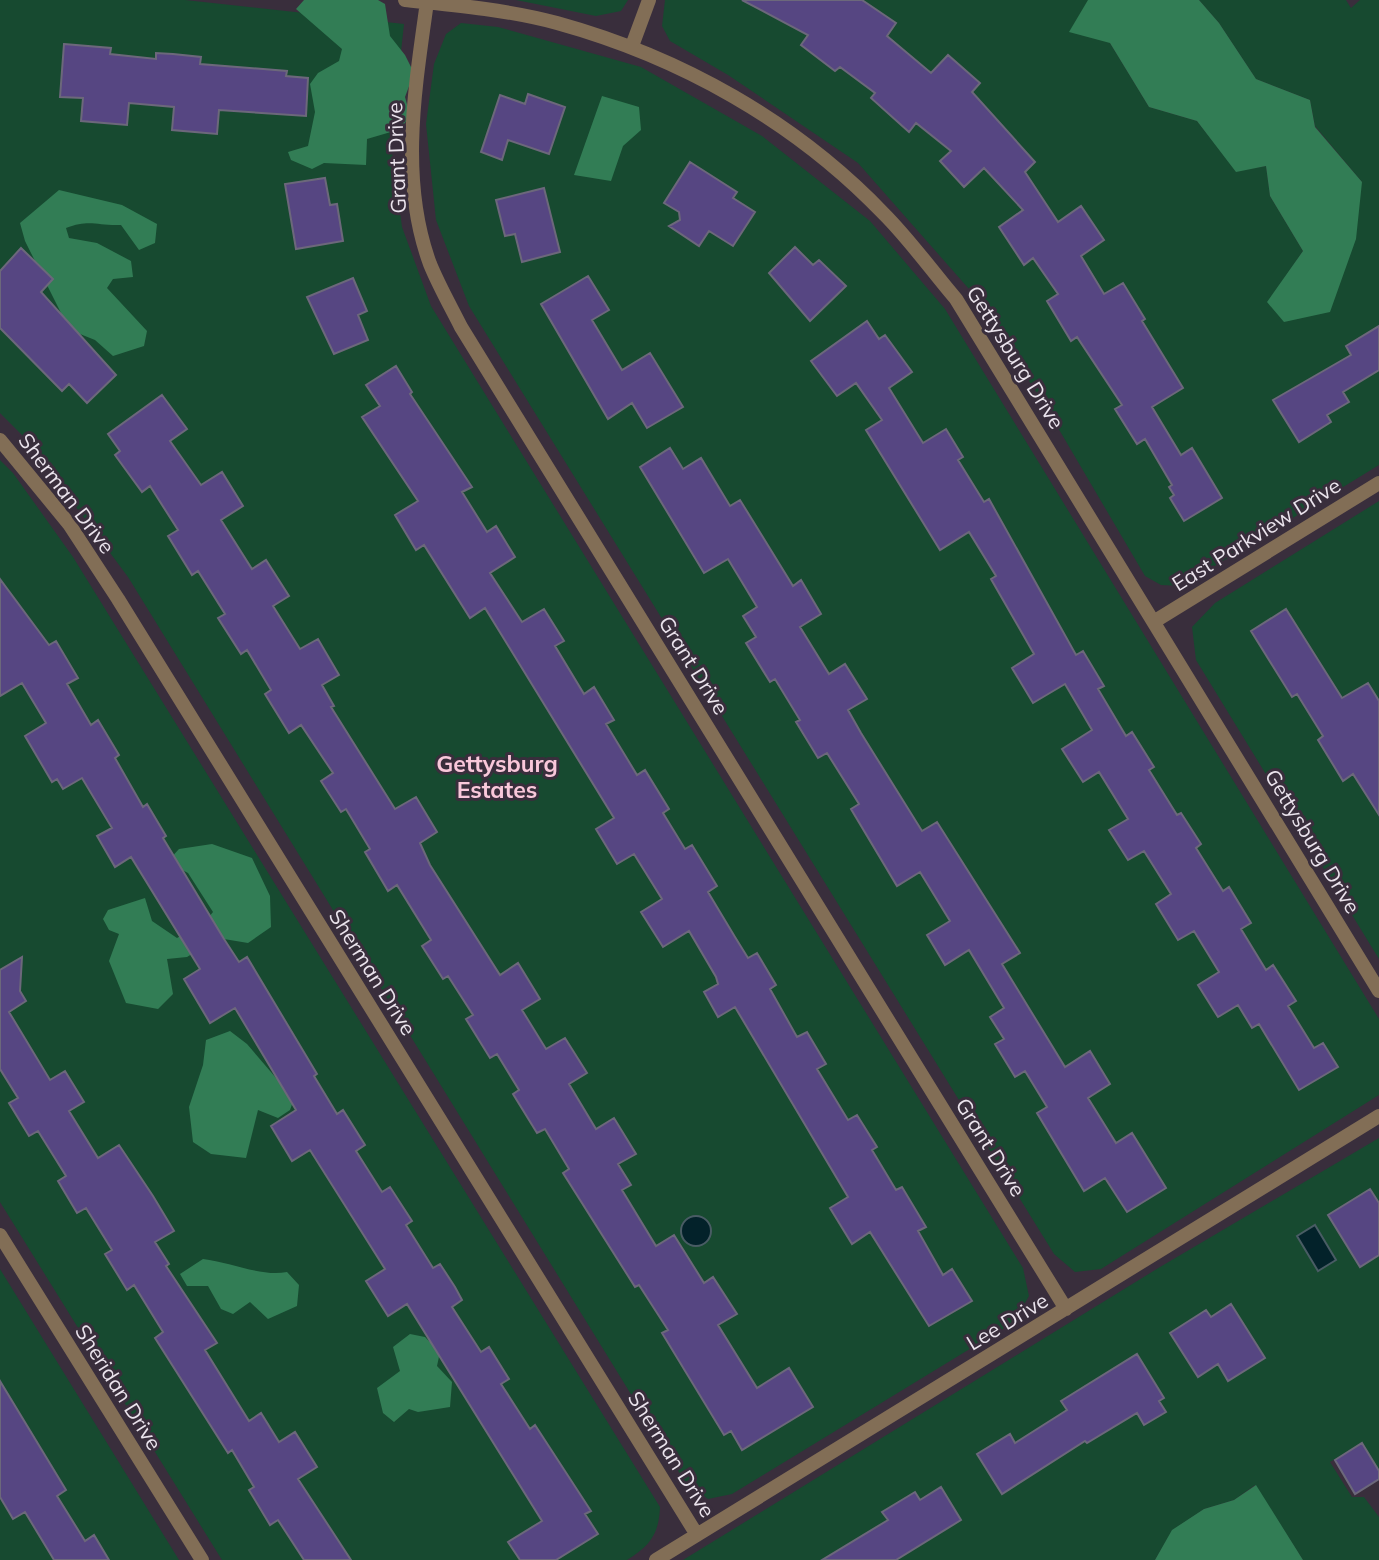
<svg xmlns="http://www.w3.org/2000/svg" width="1379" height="1560" font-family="Mulish,sans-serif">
  <rect width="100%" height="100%" fill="#392e3c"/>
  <path fill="#174a30" d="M0,0H185L404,24L391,145L402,227L431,306L1023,1268L1029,1296L1014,1322L732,1494L708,1499L685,1482L128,577L24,437L0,413Z
    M516,0H628L621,11L596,16Z
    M665,0H1088L1110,43L1149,107L1197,121L1236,171L1266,166L1270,196L1303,251L1268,302L1362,182L1315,126L1310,100L1256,79L1219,23L1199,0H1346L1351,8L1360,0H1379V465L1182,586L1161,585L1145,576L1044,404L969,289L858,163L728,75L670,41L662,26Z
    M461,23L498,27L641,67L762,136L870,221L945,309L1379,1019V1095L1101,1269L1075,1272L1054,1254L469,306L436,220L426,124L434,64L446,34Z
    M0,460L13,473L73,557L660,1507C659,1534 650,1546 627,1560H222L0,1202Z
    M1379,501V959L1196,660L1192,627L1215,603Z
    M1379,1138V1471L1362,1443L1330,1462L1352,1497H1364L1379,1517V1560H1303L1255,1485L1234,1500L1204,1509L1173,1530L1155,1560H683L1160,1267Z
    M0,1269L179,1560H0Z"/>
  <path fill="#327d55" d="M304,0H378L385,4L390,36L405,55L414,73L405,97L410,115L401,129L367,139L366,165L324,163L312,169L291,160L288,152L308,146L315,112L310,84L318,73L339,61L342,49L296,9Z
    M1088,0H1199L1219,23L1256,79L1310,100L1315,127L1362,182L1356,239L1330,312L1284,322L1267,302L1303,251L1270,196L1266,166L1236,172L1197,121L1149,107L1110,43L1069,32Z
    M602,96L639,107L641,130L623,146L611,181L574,175Z
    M59,190L122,205L157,224L155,243L139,250L121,225C97,226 90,219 66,228L69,238L97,243L131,261L133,277L113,279L107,288L147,331L144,346L113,356L95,340L75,332L62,315L25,241L20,223Z
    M212,844L252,858L270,896L271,927L248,943L218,938L187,957L167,959L173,994L158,1009L126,1003L109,961L119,934L109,930L103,919L108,910L145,898L152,921L177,938L204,923L213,912L188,873L167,862L179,849Z
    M230,1031L247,1044L294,1099L290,1110L278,1118L258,1110L246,1158L211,1154L193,1142L189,1107L203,1065L206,1040Z
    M203,1259C230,1262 261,1277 287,1272L299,1285L297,1306L268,1319L250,1302L233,1314L221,1309L208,1286H187L180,1274Z
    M410,1334L425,1337L440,1352L437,1366L452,1382L450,1407L418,1412L409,1409L394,1422L383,1413L377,1388L400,1371L393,1347Z
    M1256,1485L1303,1560H1155L1172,1530L1204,1509L1234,1500Z"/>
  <path fill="#03222a" stroke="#495c64" stroke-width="2" d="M681 1231a15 15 0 1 1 30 0a15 15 0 1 1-30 0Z
    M1315,1225L1336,1260L1318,1271L1297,1236Z"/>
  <path fill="#564682" stroke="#6c687b" stroke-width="2" d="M742,0H862L896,23L887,36L931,73L948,55L980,83L972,92L1035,162L1025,172L1058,222L1081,206L1104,240L1081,256L1104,294L1123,283L1145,319L1142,321L1183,388L1152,407L1181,455L1192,448L1222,498L1184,521L1170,498L1174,495L1169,487L1172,485L1145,439L1137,444L1115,409L1122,405L1077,337L1071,341L1047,301L1058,294L1033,258L1024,265L999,227L1023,210L984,168L964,187L940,161L951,151L916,123L909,132L871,98L875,93L840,67L835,71L801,45L808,35Z
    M64,44L111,48L110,54L156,59V53L173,54L201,57L200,64L287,71L286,76L308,78L306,116L219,110L217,134L172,130L174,107L129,103L127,125L81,121L83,98L60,97Z
    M528,94L565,107L549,154L508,140L502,160L481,152L500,95L525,104Z
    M690,162L737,192L733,198L755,212L733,246L709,231L699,246L669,226L680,220L679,212L664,203Z
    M325,178L330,205L337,204L343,241L296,249L285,184Z
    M544,188L560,252L522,262L515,234L505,236L496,200Z
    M795,247L813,265L819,260L846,286L810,321L769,273Z
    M21,248L53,279L41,292L116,375L87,403L69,384L62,391L0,328V271Z
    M588,276L609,310L592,320L622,370L650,353L683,407L647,428L632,403L608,419L541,304Z
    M353,278L367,311L358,315L368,340L334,354L307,297Z
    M867,321L879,339L885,335L912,372L889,388L923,443L946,429L963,457L958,460L984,502L989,499L1076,655L1083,651L1104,686L1098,689L1126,736L1132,732L1154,767L1149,770L1177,815L1181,813L1201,844L1196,848L1223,891L1229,887L1251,923L1241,929L1266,970L1273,965L1296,1001L1288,1006L1314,1048L1323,1043L1338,1067L1299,1090L1259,1024L1252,1028L1238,1005L1218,1017L1198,985L1219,972L1194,931L1178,940L1156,904L1171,894L1144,851L1128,860L1109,830L1128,819L1099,772L1083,782L1062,749L1092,730L1065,684L1033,703L1012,668L1034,654L991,579L996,576L969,532L940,550L866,430L882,420L856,383L837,396L811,361Z
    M1379,326V370L1343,392L1349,402L1327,415L1331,422L1299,442L1273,400L1351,355L1346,346Z
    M396,366L412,392L410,394L472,487L462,492L487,532L496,526L515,557L490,573L522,622L544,609L564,641L555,646L584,694L594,687L614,720L606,724L637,775L645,770L669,809L663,813L685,849L692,845L717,886L708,892L735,937L748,958L757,953L776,985L770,989L797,1037L807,1032L826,1064L817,1069L848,1120L857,1115L877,1147L872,1150L896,1190L902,1187L926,1227L918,1231L943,1275L952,1269L972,1301L929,1326L870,1232L852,1244L830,1208L848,1197L735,1007L718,1017L704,992L718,984L716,977L689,931L663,947L641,912L662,899L634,854L617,864L596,829L614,818L485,608L470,618L424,545L416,550L395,515L418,501L362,417L380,406L366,385Z
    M162,395L187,429L170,441L201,485L222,472L243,506L221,520L252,569L266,560L289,596L273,606L300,649L318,639L339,675L322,685L334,706L331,707L395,809L416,797L437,832L420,843L430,865L500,975L518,963L540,999L522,1010L546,1049L565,1038L587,1073L569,1084L596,1129L614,1118L636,1154L618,1164L631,1185L622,1190L656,1246L674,1235L704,1283L713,1277L737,1314L718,1325L757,1388L789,1368L813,1407L742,1450L731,1431L724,1435L662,1333L668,1330L639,1285L635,1287L563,1173L569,1169L545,1129L537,1133L513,1094L519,1090L497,1054L490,1058L466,1019L473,1015L448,976L443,979L422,946L431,940L397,885L388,891L365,852L370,849L346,809L341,812L321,781L333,773L301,725L289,733L265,694L271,690L247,650L241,654L218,618L225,614L198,571L192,575L168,536L178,530L150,486L142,492L115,455L120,451L108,434Z
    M670,448L683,469L701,458L730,506L740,500L793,586L801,580L821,614L800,627L829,674L845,664L867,699L848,710L861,733L922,831L937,822L1020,953L1002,964L1065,1067L1090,1051L1110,1084L1088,1098L1116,1143L1132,1133L1166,1188L1127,1212L1105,1178L1084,1191L1037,1113L1047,1107L1025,1071L1015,1077L995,1044L1004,1039L990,1017L1004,1008L969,950L945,965L927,935L950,921L920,872L897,886L851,809L859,804L827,753L818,758L796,722L800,720L775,679L770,682L746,643L756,637L743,616L757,607L728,559L704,573L640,467Z
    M0,579L49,645L56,641L78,678L67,684L91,725L98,720L119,755L115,758L143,807L147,804L166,836L163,838L224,939L239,962L247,957L317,1074L314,1076L337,1114L343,1110L365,1145L356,1151L382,1192L390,1187L412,1221L406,1225L433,1268L440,1264L455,1287L462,1300L452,1307L481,1352L489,1347L509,1379L501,1384L530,1429L535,1425L591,1511L585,1514L598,1534L556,1560H520L508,1542L542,1521L407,1304L388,1316L366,1281L385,1269L310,1150L292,1161L271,1126L296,1110L235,1008L210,1023L184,979L200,969L131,857L115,867L97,836L112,828L82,778L63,789L57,779L52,782L25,736L46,723L22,683L0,696Z
    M1286,609L1342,698L1368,683L1379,701V815L1353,774L1343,781L1318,740L1323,736L1297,694L1292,697L1251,631Z
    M22,957L20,991L26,1001L9,1012L50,1080L65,1071L84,1102L69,1111L98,1158L119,1145L153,1196L174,1231L155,1242L169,1264L166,1266L217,1343L205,1350L249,1421L261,1413L279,1442L295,1432L317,1467L298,1479L351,1560H304L278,1520L270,1525L249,1490L254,1487L232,1450L228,1453L155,1338L163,1332L134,1285L127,1290L105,1254L112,1250L86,1208L77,1213L58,1181L66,1176L38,1131L29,1136L9,1103L18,1098L0,1069V970Z
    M1370,1189L1379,1203V1255L1360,1267L1328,1215Z
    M1231,1304L1265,1358L1228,1381L1218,1364L1198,1377L1170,1333L1206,1310L1211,1317Z
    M1137,1354L1164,1398L1159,1401L1166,1412L1144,1425L1137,1413L1087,1443L1085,1441L1002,1494L977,1454L1010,1434L1015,1443L1067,1410L1061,1401Z
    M0,1381L66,1490L57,1496L85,1541L94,1535L109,1560H54L25,1512L13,1519L0,1497Z
    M1362,1443L1379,1471V1479L1355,1494L1335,1460Z
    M941,1487L961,1520L896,1560H822L888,1520L882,1512L915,1492L920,1500Z"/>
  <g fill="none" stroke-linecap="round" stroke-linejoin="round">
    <path stroke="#826e56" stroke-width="14" d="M405,0C455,5 509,10 557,23C680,57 795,121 884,214C910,240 932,271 956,299L1379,991
      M427,2C415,88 399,180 430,264C439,286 451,307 461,327L1066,1309
      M632,46L649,0
      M0,440L69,524L118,599L697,1535
      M1155,621L1379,483
      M0,1235L202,1560
      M656,1560L1379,1116"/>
  </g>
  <g text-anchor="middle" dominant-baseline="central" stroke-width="6" stroke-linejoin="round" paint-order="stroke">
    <g font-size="21" fill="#ebe4ed" stroke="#392e3c">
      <text transform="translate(396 158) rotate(-92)">Grant Drive</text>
      <text transform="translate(1016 357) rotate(58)">Gettysburg Drive</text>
      <text transform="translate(67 493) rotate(53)">Sherman Drive</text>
      <text transform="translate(1256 534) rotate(-32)">East Parkview Drive</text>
      <text transform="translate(694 665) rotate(58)">Grant Drive</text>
      <text transform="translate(1313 841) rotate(59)">Gettysburg Drive</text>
      <text transform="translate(373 972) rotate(58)">Sherman Drive</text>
      <text transform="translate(991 1147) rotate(58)">Grant Drive</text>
      <text transform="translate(1007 1321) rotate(-31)">Lee Drive</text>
      <text transform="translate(119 1387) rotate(58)">Sheridan Drive</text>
      <text transform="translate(672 1454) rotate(58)">Sherman Drive</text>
    </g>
    <g font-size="23" font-weight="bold" fill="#f9c8da" stroke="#392e3c">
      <text x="497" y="763">Gettysburg<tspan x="497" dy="26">Estates</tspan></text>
    </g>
  </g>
</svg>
